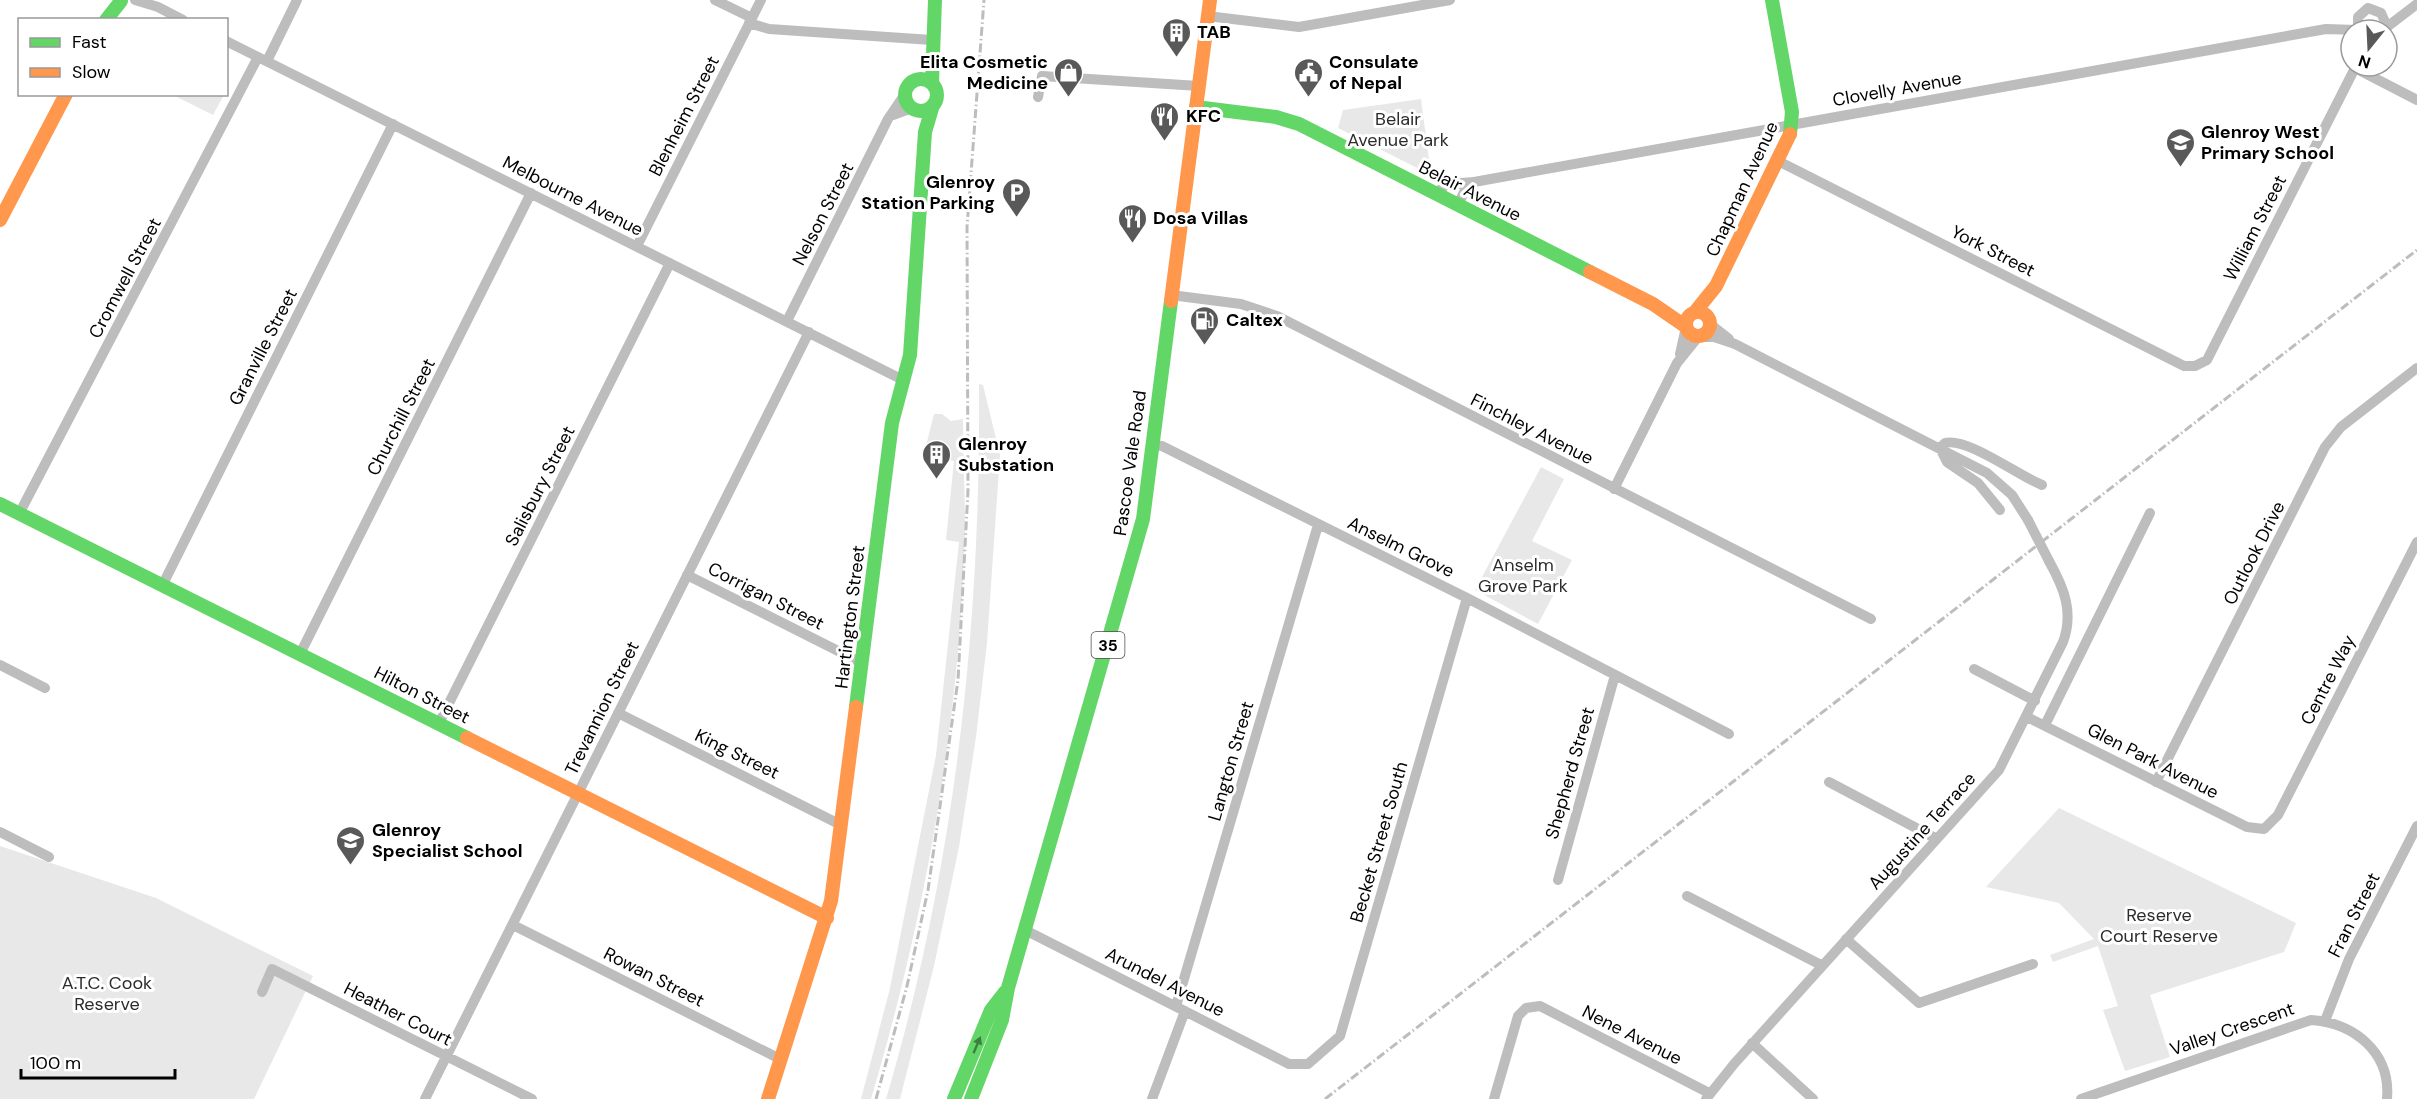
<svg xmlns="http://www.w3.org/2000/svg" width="2417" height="1099" font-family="'DM Sans',sans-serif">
  <rect width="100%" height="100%" fill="#fff"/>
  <path fill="#e8e8e8" d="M173,95H224L213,115Z
    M1421,99L1431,175L1338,128L1343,110Z
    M979,384L983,385L1000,455L987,643L976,737L959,847L934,966L900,1099H886C955,867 981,625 979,384Z
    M934,414H942L951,421L963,419C963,455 965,492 965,528C960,721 926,914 871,1099H861L890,988L936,755L959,542L946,540L954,461L923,458Z
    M1541,467L1564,479L1532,541L1572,560L1538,624L1475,590Z
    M2059,808L2296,923L2284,952L2150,995L2170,1057L2125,1071L2103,1010L2118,1006L2098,946L2053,962L2050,955L2094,939L2059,903L1986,887Z
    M0,846L156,898L313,976L254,1099H0Z"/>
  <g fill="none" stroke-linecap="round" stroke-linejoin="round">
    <path stroke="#bdbdbd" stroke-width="10" d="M135,0L158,7L183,20
      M715,0L752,18
      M1207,16L1299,27L1450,0
      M749,23L769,29L932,40
      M2358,30V17L2368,8L2381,13L2385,22L2383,30
      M2383,30L2417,4
      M226,41L905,381
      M267,61L297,0
      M2355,68L2417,100
      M1038,97L1042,76L1199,86
      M893,115L912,108
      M1778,161L2184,366H2195L2207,360L2356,66
      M1436,193L1447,184L1474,182L2326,29L2357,30
      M1458,205L1466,188L1473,182
      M637,246L761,0
      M1171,295L1241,304L1277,316L1871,619
      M787,321L888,119L905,94
      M1710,324L1729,339
      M1700,337H1714L1735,344L1987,473L2012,495L2028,520
      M1680,354L1686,327
      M1152,445L1162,446L1467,598L1729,734
      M1614,489L1677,363L1698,337
      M2000,510L1978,483L1947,462L1940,448L1945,443C1967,437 2019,476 2042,485
      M19,514L258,57
      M687,575L862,663
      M162,586L393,124
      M300,654L531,193
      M0,665L45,688
      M1974,669L2035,701
      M618,713L841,825
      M2027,717L2247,827L2264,829L2278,815L2417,542
      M439,723L670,263
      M2045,725L2150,513
      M1829,782L1937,839
      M2156,782L2325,447L2341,427L2417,368
      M0,832L49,857
      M1558,880L1615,675
      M1687,896L1821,965
      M513,925L780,1059
      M1025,930L1289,1064H1308L1340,1036L1467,598
      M1846,939L1919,1003L2033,964
      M262,992L272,969L532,1099
      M1176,1006L1318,525
      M2325,1021L2349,959L2417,826
      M1752,1043L1813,1099
      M425,1099L809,332
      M1152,1099L1185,1011
      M1494,1099L1518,1016L1526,1008L1540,1006L1709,1093
      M1706,1099L1734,1064L1999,770L2063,642C2074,612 2064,588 2049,561
      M2081,1099L2311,1020C2354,1023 2391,1052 2387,1099"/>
    <path stroke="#63d668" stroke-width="14" d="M1772,0L1792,112L1790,134
      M106,20L121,1
      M905 95a16 16 0 1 1 32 0a16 16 0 1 1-32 0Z
      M932,83L935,0
      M1196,107L1276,117L1299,124L1590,272
      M0,504L467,738
      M856,707L892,423L910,355L925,132L933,105
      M954,1099L991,1010L1005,992
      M971,1099L1002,1020L1008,988L1143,519L1171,301"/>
    <path stroke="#ff974d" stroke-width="14" d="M0,220L66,94
      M1590,272L1653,304L1685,326
      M1171,301L1210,0
      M1686 324a12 12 0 1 1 24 0a12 12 0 1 1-24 0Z
      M1695,312L1716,286L1790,134
      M467,738L827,918
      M768,1099L831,901L856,707"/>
    <path stroke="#bdbdbd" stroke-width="3" stroke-dasharray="9 3 1.5 3" stroke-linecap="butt" d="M876,1099L907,986L928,890L958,680L968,490L967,227L984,0
      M1325,1099L2417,250"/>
    <path stroke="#bdbdbd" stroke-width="10" d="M2028,520L2049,561"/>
  </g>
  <defs><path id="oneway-solid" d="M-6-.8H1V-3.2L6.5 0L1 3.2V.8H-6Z" transform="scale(1.5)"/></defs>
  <use fill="#3b803e" href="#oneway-solid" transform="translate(977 1045) rotate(-67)"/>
  <defs>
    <symbol id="building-pin" viewBox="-11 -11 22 30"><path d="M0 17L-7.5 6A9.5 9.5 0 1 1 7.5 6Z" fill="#595959" stroke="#fff"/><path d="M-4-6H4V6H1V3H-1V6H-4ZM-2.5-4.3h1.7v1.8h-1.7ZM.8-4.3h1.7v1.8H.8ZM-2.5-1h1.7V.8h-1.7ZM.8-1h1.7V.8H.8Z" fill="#fff"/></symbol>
    <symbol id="shop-pin" viewBox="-11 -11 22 30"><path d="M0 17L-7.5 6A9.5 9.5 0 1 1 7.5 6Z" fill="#595959" stroke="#fff"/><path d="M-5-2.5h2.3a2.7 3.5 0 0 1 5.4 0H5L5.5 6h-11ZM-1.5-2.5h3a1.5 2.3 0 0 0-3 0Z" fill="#fff"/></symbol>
    <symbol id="civic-pin" viewBox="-11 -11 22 30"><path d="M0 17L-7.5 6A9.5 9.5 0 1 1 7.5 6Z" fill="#595959" stroke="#fff"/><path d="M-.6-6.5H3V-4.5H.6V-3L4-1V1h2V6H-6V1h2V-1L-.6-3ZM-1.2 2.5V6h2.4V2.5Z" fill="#fff"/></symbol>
    <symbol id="restaurant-pin" viewBox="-11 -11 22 30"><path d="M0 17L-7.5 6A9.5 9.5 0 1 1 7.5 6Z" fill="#595959" stroke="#fff"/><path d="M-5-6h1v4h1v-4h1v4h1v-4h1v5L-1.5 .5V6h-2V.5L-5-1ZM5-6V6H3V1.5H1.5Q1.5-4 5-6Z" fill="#fff"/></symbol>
    <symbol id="school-pin" viewBox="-11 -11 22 30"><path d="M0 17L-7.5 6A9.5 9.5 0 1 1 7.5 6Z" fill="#595959" stroke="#fff"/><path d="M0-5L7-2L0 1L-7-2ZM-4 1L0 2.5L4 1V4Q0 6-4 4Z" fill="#fff"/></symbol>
    <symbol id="parking-pin" viewBox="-11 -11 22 30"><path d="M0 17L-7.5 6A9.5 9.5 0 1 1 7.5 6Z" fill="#595959" stroke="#fff"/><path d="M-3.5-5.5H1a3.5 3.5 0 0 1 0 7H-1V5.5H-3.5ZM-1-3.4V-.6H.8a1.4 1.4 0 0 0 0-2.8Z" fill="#fff"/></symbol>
    <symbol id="fuel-pin" viewBox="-11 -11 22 30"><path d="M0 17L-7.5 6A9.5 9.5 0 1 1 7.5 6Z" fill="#595959" stroke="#fff"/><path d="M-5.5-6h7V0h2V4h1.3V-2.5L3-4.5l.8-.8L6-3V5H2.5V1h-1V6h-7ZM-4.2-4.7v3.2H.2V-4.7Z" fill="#fff"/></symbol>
  </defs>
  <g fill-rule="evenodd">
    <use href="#building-pin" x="1160" y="16" width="33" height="45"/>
    <use href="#shop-pin" x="1052" y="56" width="33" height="45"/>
    <use href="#civic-pin" x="1292" y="56" width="33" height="45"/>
    <use href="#restaurant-pin" x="1148" y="100" width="33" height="45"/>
    <use href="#school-pin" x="2164" y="126" width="33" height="45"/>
    <use href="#parking-pin" x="1000" y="176" width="33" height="45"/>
    <use href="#restaurant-pin" x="1116" y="202" width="33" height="45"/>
    <use href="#fuel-pin" x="1188" y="304" width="33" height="45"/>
    <use href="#building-pin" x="920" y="438" width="33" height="45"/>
    <use href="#school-pin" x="334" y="824" width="33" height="45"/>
  </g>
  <g text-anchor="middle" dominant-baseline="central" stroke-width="6" stroke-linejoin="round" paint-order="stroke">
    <rect fill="#fff" stroke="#4c4c4c" stroke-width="1.5" x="1091.5" y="632" width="33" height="26" rx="4.5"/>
    <g font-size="16" font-weight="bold" fill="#000">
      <text x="1108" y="645">35</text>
    </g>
    <g font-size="18" font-weight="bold" fill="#000" stroke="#fff" text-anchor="start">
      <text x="1197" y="32">TAB</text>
      <text x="1048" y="62" text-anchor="end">Elita Cosmetic<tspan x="1048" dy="21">Medicine</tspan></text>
      <text x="1329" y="62">Consulate<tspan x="1329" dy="21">of Nepal</tspan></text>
      <text x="1186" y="116">KFC</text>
      <text x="2201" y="132">Glenroy West<tspan x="2201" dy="21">Primary School</tspan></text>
      <text x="995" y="182" text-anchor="end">Glenroy<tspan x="995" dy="21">Station Parking</tspan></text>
      <text x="1153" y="218">Dosa Villas</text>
      <text x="1226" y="320">Caltex</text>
      <text x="958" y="444">Glenroy<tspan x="958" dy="21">Substation</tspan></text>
      <text x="372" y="830">Glenroy<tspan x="372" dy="21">Specialist School</tspan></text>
    </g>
    <g font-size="18" fill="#000" stroke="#fff">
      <text transform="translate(1897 89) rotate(-10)">Clovelly Avenue</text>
      <text transform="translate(684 116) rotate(-63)">Blenheim Street</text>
      <text transform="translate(1742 189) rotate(-65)">Chapman Avenue</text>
      <text transform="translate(1470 191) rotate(27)">Belair Avenue</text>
      <text transform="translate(573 196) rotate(27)">Melbourne Avenue</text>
      <text transform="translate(823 214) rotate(-63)">Nelson Street</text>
      <text transform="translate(2255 228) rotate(-63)">William Street</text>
      <text transform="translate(1993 251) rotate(27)">York Street</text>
      <text transform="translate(125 278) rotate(-62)">Cromwell Street</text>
      <text transform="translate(263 347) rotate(-63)">Granville Street</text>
      <text transform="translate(401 417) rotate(-63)">Churchill Street</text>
      <text transform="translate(1532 429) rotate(27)">Finchley Avenue</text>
      <text transform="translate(1130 463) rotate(-82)">Pascoe Vale Road</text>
      <text transform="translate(540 486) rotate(-63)">Salisbury Street</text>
      <text transform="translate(1401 547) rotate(26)">Anselm Grove</text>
      <text transform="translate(2254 553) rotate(-63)">Outlook Drive</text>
      <text transform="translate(766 596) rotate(27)">Corrigan Street</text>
      <text transform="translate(850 617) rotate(-83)">Hartington Street</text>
      <text transform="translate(2328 680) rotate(-63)">Centre Way</text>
      <text transform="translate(422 695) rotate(27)">Hilton Street</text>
      <text transform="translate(602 708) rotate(-64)">Trevannion Street</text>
      <text transform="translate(737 754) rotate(26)">King Street</text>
      <text transform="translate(1231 761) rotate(-74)">Langton Street</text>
      <text transform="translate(2153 761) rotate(27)">Glen Park Avenue</text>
      <text transform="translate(1570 773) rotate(-74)">Shepherd Street</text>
      <text transform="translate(1922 831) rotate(-48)">Augustine Terrace</text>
      <text transform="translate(1379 842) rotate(-74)">Becket Street South</text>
      <text transform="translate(2354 915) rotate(-63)">Fran Street</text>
      <text transform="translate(654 977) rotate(27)">Rowan Street</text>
      <text transform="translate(1165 982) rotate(27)">Arundel Avenue</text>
      <text transform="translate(398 1014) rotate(27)">Heather Court</text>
      <text transform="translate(2232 1029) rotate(-19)">Valley Crescent</text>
      <text transform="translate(1632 1035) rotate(27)">Nene Avenue</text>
    </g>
    <g font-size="18" fill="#2c2c2c" stroke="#fff">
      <text x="1398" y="119">Belair<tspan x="1398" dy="21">Avenue Park</tspan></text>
      <text x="1523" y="565">Anselm<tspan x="1523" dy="21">Grove Park</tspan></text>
      <text x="2159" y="915">Reserve<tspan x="2159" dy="21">Court Reserve</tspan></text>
      <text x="107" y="983">A.T.C. Cook<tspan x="107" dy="21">Reserve</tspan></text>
    </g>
  </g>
  <rect x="18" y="18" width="210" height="78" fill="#ffffff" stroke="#999999" stroke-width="1.5"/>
  <rect x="30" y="38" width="30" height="9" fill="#63d668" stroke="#999999" stroke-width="1.5"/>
  <text x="72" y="48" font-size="18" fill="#000000">Fast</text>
  <rect x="30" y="68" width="30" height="9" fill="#ff974d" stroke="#999999" stroke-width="1.5"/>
  <text x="72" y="78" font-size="18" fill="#000000">Slow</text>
  <g transform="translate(2369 48) rotate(198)"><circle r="28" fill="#ffffff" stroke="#999999" stroke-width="1.5"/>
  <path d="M0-4.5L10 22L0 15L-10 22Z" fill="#595959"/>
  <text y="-9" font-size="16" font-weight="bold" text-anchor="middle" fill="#000000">N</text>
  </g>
  <path d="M21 1069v9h154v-9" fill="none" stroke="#000000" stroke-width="3"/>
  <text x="30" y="1069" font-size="18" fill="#000000" stroke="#ffffff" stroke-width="4.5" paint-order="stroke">100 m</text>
</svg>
